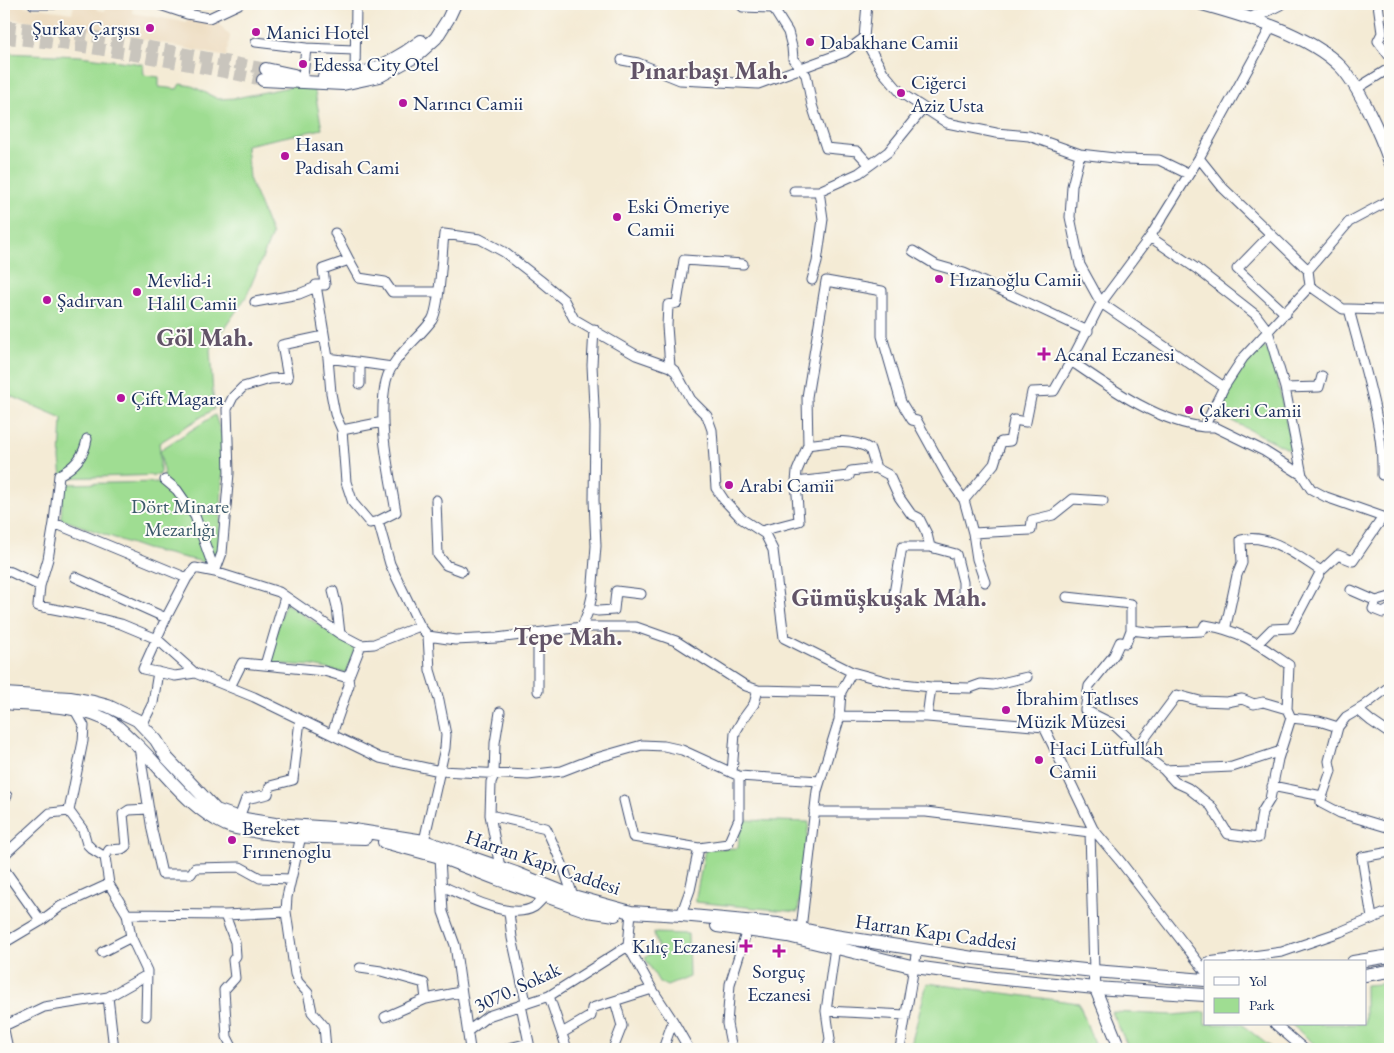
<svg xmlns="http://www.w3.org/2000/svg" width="1394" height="1053" font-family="'EB Garamond',serif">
  <rect width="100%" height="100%" fill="#fdfcf7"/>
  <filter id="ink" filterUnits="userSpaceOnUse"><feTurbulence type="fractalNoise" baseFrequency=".02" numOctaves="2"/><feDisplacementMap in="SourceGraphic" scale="10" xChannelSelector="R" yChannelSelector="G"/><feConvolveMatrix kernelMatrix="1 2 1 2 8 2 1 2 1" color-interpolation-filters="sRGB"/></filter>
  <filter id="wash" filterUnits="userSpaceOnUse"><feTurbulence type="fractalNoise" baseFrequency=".0096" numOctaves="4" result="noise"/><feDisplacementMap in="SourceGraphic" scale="20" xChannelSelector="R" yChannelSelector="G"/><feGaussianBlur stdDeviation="1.12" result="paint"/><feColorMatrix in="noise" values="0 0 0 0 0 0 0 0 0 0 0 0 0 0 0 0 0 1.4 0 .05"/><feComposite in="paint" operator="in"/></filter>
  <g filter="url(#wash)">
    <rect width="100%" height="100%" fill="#f4ebd5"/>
    <path fill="#ebd8ba" d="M10,4L72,13L74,5L96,7L97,10L105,11L107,4H115L133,6L132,13L185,22L197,14L212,16L230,36L226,57L120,34L4,18V6Z"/>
    <path fill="#9fdd92" stroke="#5d8678" d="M4,53L80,56L143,64L144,75L159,77V87L177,89L180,84L192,86L218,99L236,98L313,82L322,129L246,145L249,178L272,235L246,297L210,349L214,409L159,443L160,450L215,415L224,442L219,552L208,563L146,549L61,519L63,484L165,482L160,450V475L62,478L60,459L62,418L4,393Z
      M1261,346L1272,353L1292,451L1214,412L1229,387Z
      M285,603L355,648L346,673L313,666L267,663Z
      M745,820L809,822L798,912L695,902L705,849L738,848L740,825Z
      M654,933L688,934L689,977L667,986L659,982L645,958L658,948Z
      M927,983L1079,1003L1096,1049H910Z
      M1390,983V1049H1320L1291,1024H1365V985Z
      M1112,1012L1173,1015L1205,1012V1024H1241L1273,1049H1129Z"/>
  </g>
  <g filter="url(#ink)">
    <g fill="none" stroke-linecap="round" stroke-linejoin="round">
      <path stroke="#c9c5bd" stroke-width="12" stroke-dasharray="12 6" stroke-linecap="butt" d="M4,26L86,35L266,69
        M4,38C91,45 177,62 263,80"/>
      <defs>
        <path id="minor" d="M33,4H54
          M157,4L187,14L209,18L239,4
          M740,4L743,7L773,8L788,32L792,47L793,59L806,75L812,105L826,148L857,151L869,164
          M867,4L864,38L883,72L901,93L947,123L996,133L1029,136L1080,154L1123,159L1159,160L1188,174
          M1378,4L1382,33L1378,41L1390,57
          M1271,27L1199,158L1150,237L1101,303L1071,361C1109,387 1157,422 1204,427L1224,387L1243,358L1310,286
          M256,42L306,48L303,76
          M306,48L354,50
          M622,60L638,63L680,80L758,84L845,52L864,38
          M355,75L356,4
          M1356,89L1390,68
          M1080,154L1072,186L1070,217L1080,265L1101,303L1224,387
          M1199,158L1223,188L1308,270L1310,286L1343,309H1349C1362,361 1384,423 1382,475
          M794,191H819L859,173L888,152L923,109
          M335,233L349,260L323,269L325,285H316L328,358L331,393L335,414L342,430L346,482L353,503L370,523L378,521L396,512C389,470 377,423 386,381C392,356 418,340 432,320C440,308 442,251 444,234L480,239L504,252L540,280L564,300L574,319L636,355L670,367L676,372L691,400L707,416L712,430L716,488L724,500L742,519L765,534L773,550L784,638L852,672L893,683L931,687L970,688L981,684L993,685L1027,677
          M1270,235L1237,269L1286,314
          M1150,237L1197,269L1256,315L1268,331L1285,388L1302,475
          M913,251L936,265L964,273L1088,331
          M349,260L359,278L385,282L392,292H438
          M1308,270L1349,222L1390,200
          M812,280L817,262L823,219L819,191
          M255,302L299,294L316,287
          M1349,309L1383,310
          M328,358L392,367
          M670,367L667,326L668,305L677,303L684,260L743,264
          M360,384V363
          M1285,388L1319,387L1322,376
          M1204,427H1215L1264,451L1302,475L1311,489L1326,497L1383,517L1390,518
          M342,430L383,422
          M87,439C84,457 74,467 59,475L54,523L48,559L40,586L38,606L85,615L121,624L157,639L195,673
          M808,445C829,442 851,437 870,449L876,468
          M165,480L177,490L195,516L215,572L279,592L340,634L361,645L374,644L420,626
          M796,482L849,476L851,471L876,468L889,475L899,497L911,514L919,518L927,534L930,547L956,554L963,582V600
          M436,500L438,555L446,565L462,571
          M378,521L390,564L420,626L428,636L430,670L439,700L446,735L445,748L424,841
          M54,523L187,578L195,568L215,572L222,553L229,473L227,409L233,397L243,387L270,379L288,378L282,345L324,336
          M761,531L799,521L796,482L797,471L808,445L807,397L826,281L882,291V336L901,402L912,420L917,421L949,479L964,500
          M973,533L1031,530L1032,520L1053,515L1073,499L1103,501
          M4,571L11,572L40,586
          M75,577L166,618
          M187,578L166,618L143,669L175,676L195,673L254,697L380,758L440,771L528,775L562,771L593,759L642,745L664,746L682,750L739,776L820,781
          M985,582L977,559L973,533L964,500L994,464L1001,442L1010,441L1014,420L1026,422L1032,392L1054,391L1071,361
          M1351,590L1376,601L1373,609L1383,613L1390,609
          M333,591L337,607L340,634
          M1067,597L1131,604V630L1126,643L1120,642L1114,655L1089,686L1085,710L1113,724L1138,747L1142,753L1164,770L1232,767L1281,751
          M893,599L902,547H930
          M1376,601L1390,597
          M589,609L598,611L614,610L616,591L641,594
          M582,627L589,609L592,596L596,546L594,500L595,427L592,365L594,329
          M1223,628L1226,626L1237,575L1242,563L1241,540C1268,532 1299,557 1321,571L1338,555L1353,561L1383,517
          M1131,630L1156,633L1202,631L1205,625C1242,631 1258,644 1289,665L1287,709L1291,718L1319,721L1338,727
          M428,636L455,640L497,638L582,627H636L676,641L746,686L758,690L841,692L852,672
          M1257,644L1272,629L1291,628L1321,571
          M265,665L285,597
          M1390,686L1363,707L1346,717L1338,727L1329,761L1331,771L1321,800V803L1340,813L1390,828
          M230,687L242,663L324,671L348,678
          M538,691V633
          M1358,710L1371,721L1390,734
          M839,716L927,717L1044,727L1093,829L1120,861L1205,971
          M927,717L931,687
          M142,725L153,703L158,672
          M332,734L349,685L348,678L361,645
          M139,747L152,830L162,874H191L195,868L240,867L260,878L291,879
          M1138,747L1177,695L1200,701L1227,702L1242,699L1254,704L1263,702L1287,709
          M1164,770L1175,782L1188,788L1211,806L1228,834L1258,838L1262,812L1270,799L1278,759L1291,718
          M732,773L735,733L743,719L754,704L758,690
          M1272,786L1322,796
          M4,796H7
          M624,800L633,837L699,848
          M69,811L83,830L87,844L92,849L105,857
          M814,812H926L1090,832
          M490,815L546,828L563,866L573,896
          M239,818L246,799L268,794L270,786L293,780L300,720
          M1093,829L1090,832L1094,971
          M301,836L287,897L286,912L295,974L298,982L308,993L312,1012L324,1026L326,1049
          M4,855L50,813L69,811L83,741L84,726L75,710
          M440,857L443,912L455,945L470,1049
          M500,867L490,815L491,782L494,775L495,743L500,712
          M4,869L41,921
          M442,886C465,896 511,921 534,907C538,904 542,899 545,896
          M509,912L512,938L526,1002
          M127,914L225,915L286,912
          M225,915L235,942L236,956L233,960L235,978L224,990L227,1037L233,1049
          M681,915L690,890L699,848L728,844L739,819V776
          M1372,918L1362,857L1390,852
          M801,929L817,791L839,720L841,692
          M4,943L41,921L61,906L109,884
          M628,946L652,989L673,1021L663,1049
          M835,947L826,1011L906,1015
          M102,952L131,937
          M1208,962L1282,952L1340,932L1390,911
          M360,968L381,971L424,983L426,999
          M549,996L567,1049
          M108,997L114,1049
          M826,1011L830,1039L827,1049
          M146,1016L147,971L131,937L127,914L109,884L105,857L109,850L122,849L126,846L123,814L129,810L149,809
          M385,1017L426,999L460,992
          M673,1021L689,1049
          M1275,1024L1304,1049
          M4,1026L44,1007L108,997L147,975
          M4,1030L8,1049
          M468,1031L488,1016L549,996L628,946L631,912
          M562,1033L591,1016L592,1008L652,989
          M509,1049V1048L529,1043L521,1005
          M613,1049L622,1026L615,1001
          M732,1049L727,1024L730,984L747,930
          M900,1049L917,949"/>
        <path id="tertiary" d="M1252,18L1280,4
          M1094,971L1095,988L1120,1049"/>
        <path id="secondary" d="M1202,4C1245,16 1309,34 1341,67C1359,86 1381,136 1390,162
          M266,69L294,75
          M324,76C334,76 345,77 355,75C376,71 404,54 421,41
          M263,80L343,84L380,76L416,56L436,38L448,19L455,4
          M4,694L70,698L93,702L108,706L137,720L156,740L167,758L216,810L239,818L275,824L347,829L424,841L516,873L573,896L631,912L681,915L778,924L835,936L973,958L1094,971L1205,980
          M4,703C40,706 83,704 114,724C121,729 127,736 134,742C164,770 187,807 226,825C232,828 241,829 248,830C286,838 326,837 365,838
          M384,842L440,857L497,879L588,911L615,915
          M717,926L788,936L915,967L995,978L1095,988L1205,995
          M1353,962L1390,956
          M1365,975L1390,971"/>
      </defs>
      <use href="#minor" stroke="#3c4b70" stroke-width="11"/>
      <use href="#tertiary" stroke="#3c4b70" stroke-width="13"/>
      <use href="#secondary" stroke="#3c4b70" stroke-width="14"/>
      <use href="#minor" stroke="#fff" stroke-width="9"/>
      <use href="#tertiary" stroke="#fff" stroke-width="11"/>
      <use href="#secondary" stroke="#fff" stroke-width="12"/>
    </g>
  </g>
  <g fill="#b5179e" stroke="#fdfcf7" stroke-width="2">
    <circle cx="150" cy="28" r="5"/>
    <circle cx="256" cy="32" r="5"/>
    <circle cx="810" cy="42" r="5"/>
    <circle cx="303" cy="64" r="5"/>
    <circle cx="901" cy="93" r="5"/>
    <circle cx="403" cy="103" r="5"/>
    <circle cx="285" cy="156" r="5"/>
    <circle cx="617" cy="217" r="5"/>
    <circle cx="939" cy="279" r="5"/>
    <circle cx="137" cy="292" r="5"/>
    <circle cx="47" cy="300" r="5"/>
    <path d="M1041.5 346.5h5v5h5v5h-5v5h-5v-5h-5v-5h5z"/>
    <circle cx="121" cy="398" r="5"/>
    <circle cx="1189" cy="410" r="5"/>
    <circle cx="729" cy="485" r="5"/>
    <circle cx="1006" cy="710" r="5"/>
    <circle cx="1039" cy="760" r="5"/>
    <circle cx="232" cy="840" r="5"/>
    <path d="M743.5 938.5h5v5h5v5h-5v5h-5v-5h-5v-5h5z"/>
    <path d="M776.5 943.5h5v5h5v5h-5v5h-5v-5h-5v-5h5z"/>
  </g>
  <g text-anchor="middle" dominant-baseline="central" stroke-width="4" stroke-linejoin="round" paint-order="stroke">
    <g font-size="20" fill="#1b2f5e" stroke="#fdfcf7" text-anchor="start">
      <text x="140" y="28" text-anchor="end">Şurkav Çarşısı</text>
      <text x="266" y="32">Manici Hotel</text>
      <text x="820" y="42">Dabakhane Camii</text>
      <text x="313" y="64">Edessa City Otel</text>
      <text x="911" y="82">Ciğerci<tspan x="911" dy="23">Aziz Usta</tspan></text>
      <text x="413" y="103">Narıncı Camii</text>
      <text x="295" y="144">Hasan<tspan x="295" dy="23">Padisah Cami</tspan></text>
      <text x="627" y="206">Eski Ömeriye<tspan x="627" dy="23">Camii</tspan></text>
      <text x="949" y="279">Hızanoğlu Camii</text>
      <text x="147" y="280">Mevlid-i<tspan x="147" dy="23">Halil Camii</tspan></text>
      <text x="57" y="300">Şadırvan</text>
      <text x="1054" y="354">Acanal Eczanesi</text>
      <text x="131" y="398">Çift Magara</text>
      <text x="1199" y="410">Çakeri Camii</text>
      <text x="739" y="485">Arabi Camii</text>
      <text x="1016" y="698">İbrahim Tatlıses<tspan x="1016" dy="23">Müzik Müzesi</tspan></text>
      <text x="1049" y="748">Haci Lütfullah<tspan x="1049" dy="23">Camii</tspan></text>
      <text x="242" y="828">Bereket<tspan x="242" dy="23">Fırınenoglu</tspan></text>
      <text x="736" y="946" text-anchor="end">Kılıç Eczanesi</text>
      <text x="779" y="971" text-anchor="middle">Sorguç<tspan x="779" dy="23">Eczanesi</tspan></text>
    </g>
    <g font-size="20" fill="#3c5a6b" stroke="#fdfcf7">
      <text x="180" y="506">Dört Minare<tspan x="180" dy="23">Mezarlığı</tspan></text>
    </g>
    <g font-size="20" fill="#1b2f5e" stroke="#fdfcf7">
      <text transform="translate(543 862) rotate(19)">Harran Kapı Caddesi</text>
      <text transform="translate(936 932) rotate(8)">Harran Kapı Caddesi</text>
      <text transform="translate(517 987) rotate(-25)">3070. Sokak</text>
    </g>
    <g font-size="25" font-weight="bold" fill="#625468" stroke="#fdfcf7">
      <text x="709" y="70">Pınarbaşı Mah.</text>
      <text x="205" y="337">Göl Mah.</text>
      <text x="889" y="597">Gümüşkuşak Mah.</text>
      <text x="568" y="636">Tepe Mah.</text>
    </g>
  </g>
  <rect width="1394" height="1053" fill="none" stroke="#fdfcf7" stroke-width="20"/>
  <rect x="1204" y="960" width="162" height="65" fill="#fdfcf7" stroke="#a3aaba"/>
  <rect x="1214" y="977" width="25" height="8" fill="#ffffff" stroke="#a3aaba"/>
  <text x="1249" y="986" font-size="15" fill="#1b2f5e">Yol</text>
  <rect x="1214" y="998" width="25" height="15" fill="#9fdd92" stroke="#a3aaba"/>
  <text x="1249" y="1010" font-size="15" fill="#1b2f5e">Park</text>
</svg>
